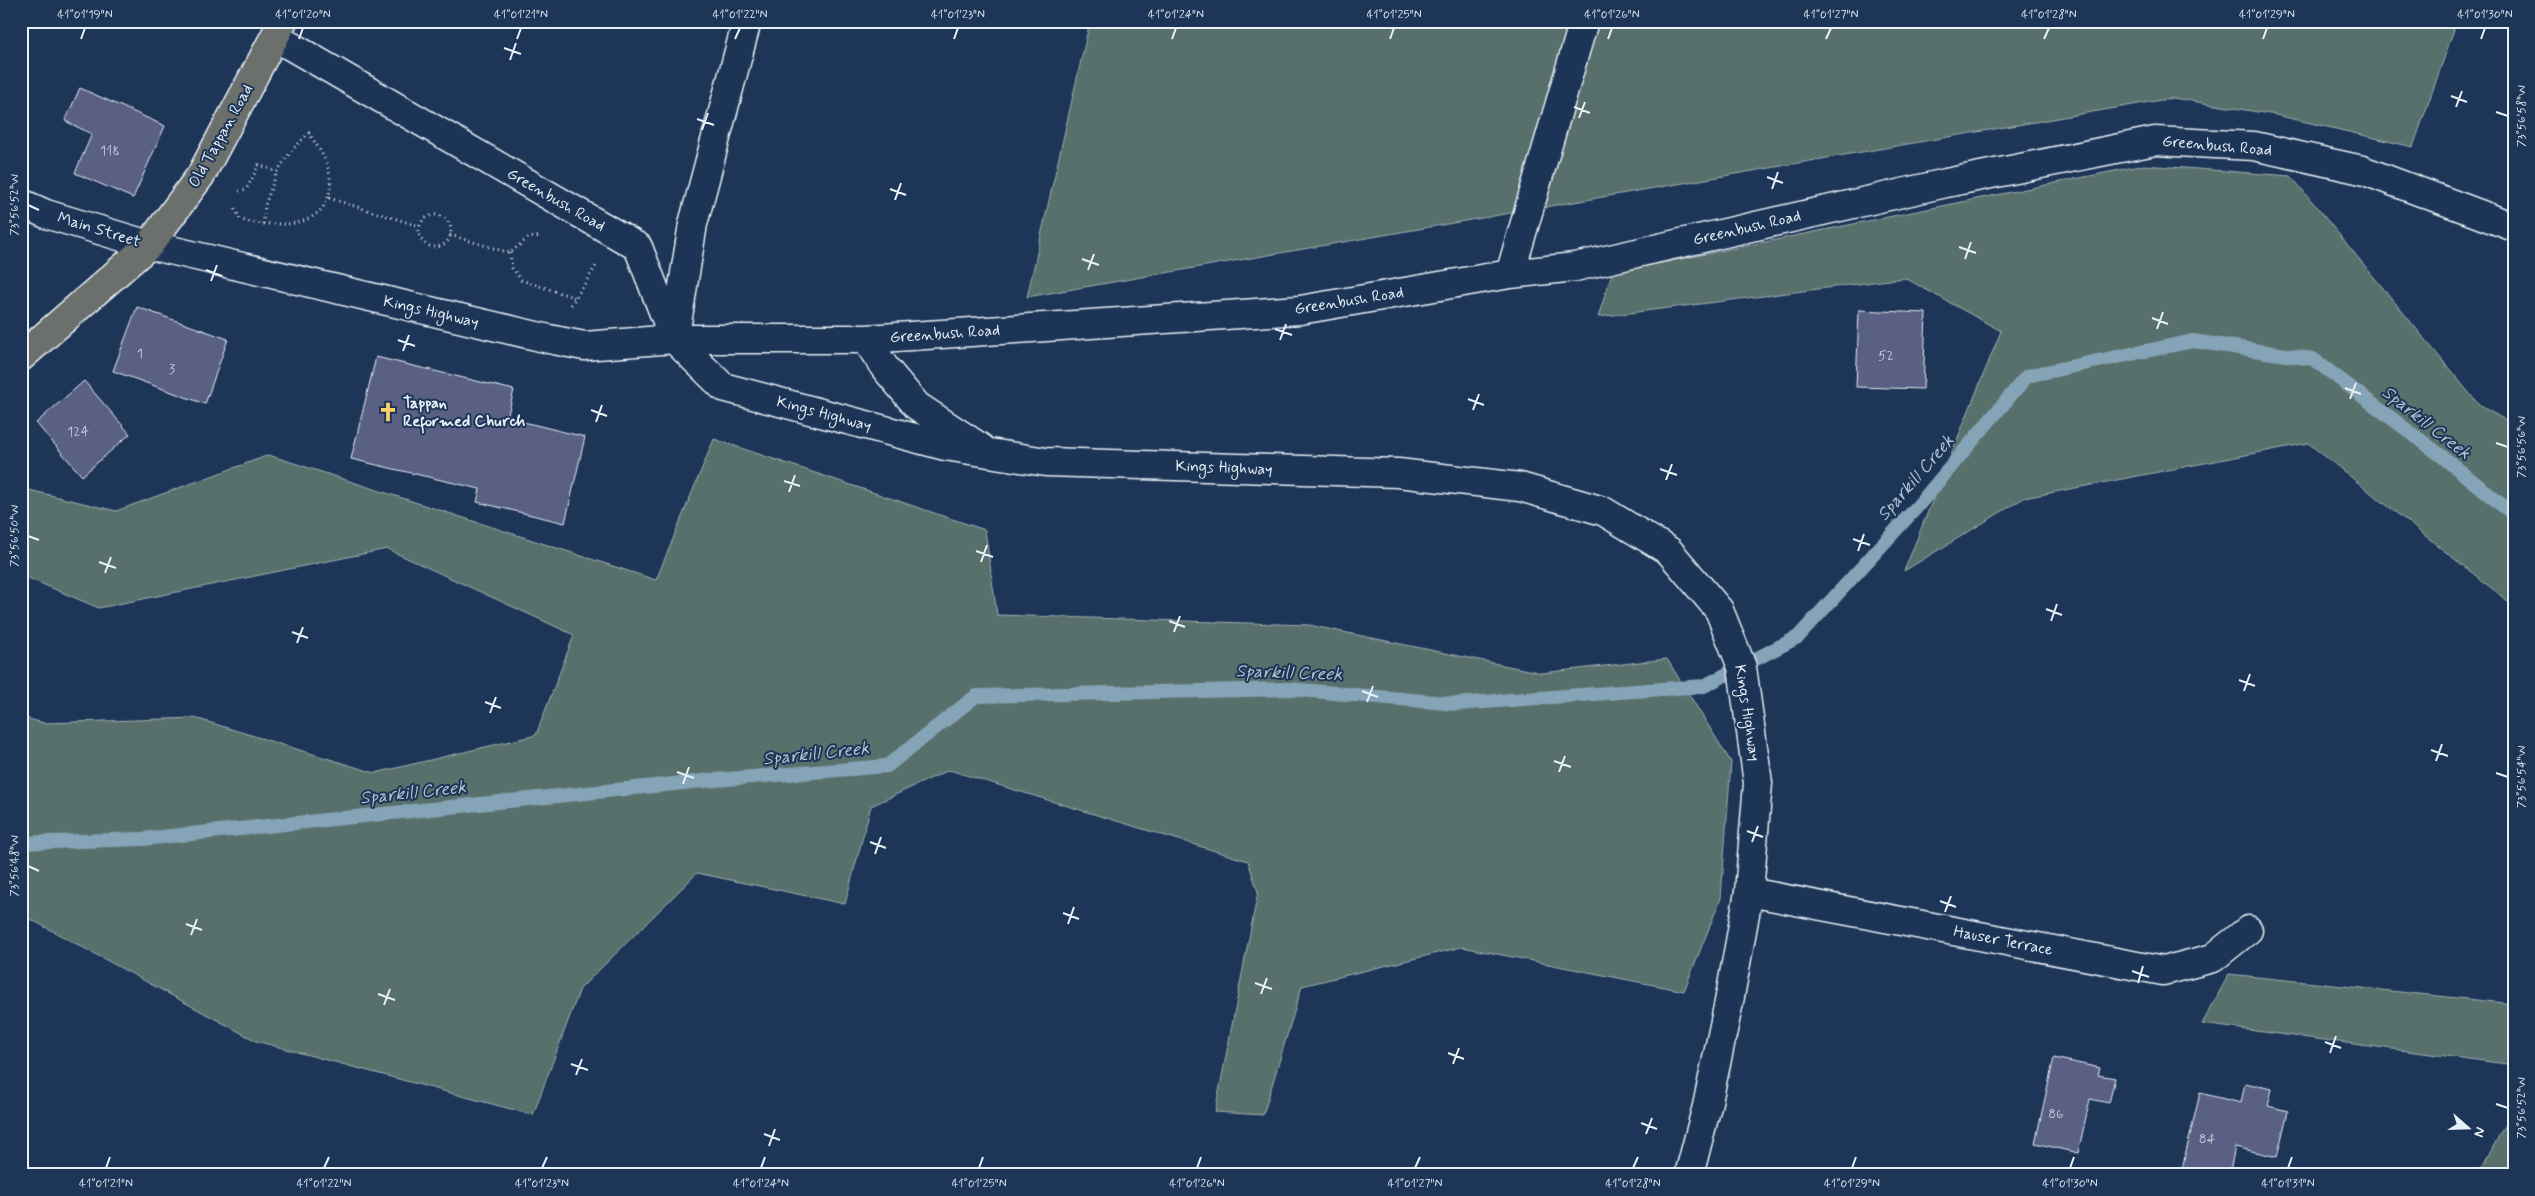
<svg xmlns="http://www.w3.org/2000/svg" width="2535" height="1196" font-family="Mynerve,sans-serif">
  <rect width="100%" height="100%" fill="#1d3557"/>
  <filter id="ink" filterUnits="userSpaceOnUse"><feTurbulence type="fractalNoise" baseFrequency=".02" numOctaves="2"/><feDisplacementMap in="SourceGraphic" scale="10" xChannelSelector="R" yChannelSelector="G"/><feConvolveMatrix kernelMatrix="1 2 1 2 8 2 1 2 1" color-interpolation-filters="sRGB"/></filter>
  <g filter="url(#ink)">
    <path fill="#58706c" stroke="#a0b0b2" d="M1090,21H2457L2413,147L2276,115L2173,98L1027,297Z
      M2144,165L2291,176L2479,405L2514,425V606L2308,443L2024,498L1904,571L2001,331L1905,278L1598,317L1612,273Z
      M714,439L985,530L997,615L1309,625L1542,673L1667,659L1731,762L1721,898L1684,991L1462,947L1302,986L1263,1115L1215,1112L1258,892L1248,861L949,770L871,806L845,904L697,873L580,989L533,1115L256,1041L21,914V717L44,723L195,718L375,773L536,735L574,635L387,549L99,608L21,575V488L116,511L269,455L656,580Z
      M2229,974L2514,1004V1065L2202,1024Z
      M2514,1107V1175H2485L2480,1172Z"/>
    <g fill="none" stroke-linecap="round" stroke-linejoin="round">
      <path stroke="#86a4b7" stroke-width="14" d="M21,843L142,839L703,781L887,766L976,696L1290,689L1456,704L1704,686L1798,637L1916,508L2027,376L2193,341L2313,359L2443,457L2514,515"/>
    </g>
    <path fill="#5a5f84" stroke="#e8f1f8" d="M80,88L165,126L133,198L75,173L92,134L65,121Z
      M137,307L228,339L205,404L113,371Z
      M1859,310L1926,313L1923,389L1856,387Z
      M376,357L514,390L507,418L585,437L565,523L477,502L480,489L351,459Z
      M84,381L130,434L82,476L36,423Z
      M2054,1058L2100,1068L2098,1075L2115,1078L2109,1103L2090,1099L2078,1153L2035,1143Z
      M2245,1083L2272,1089L2268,1106L2288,1111L2277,1157L2235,1147L2229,1175L2181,1173L2200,1093L2241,1103Z"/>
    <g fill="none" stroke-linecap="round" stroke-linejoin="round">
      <defs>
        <path id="minor" d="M275,37L638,247L674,339
          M21,203L46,214L149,245L549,339L584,346L674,339L723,387L945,446L1046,462L1398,473L1520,487L1603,511L1669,551L1719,610L1742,667L1758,783L1749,892L1729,1002L1707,1106L1689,1175
          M1510,274L1584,21
          M675,335L693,224L747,21
          M674,339H866L1300,310L1510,274L1575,267L1946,183L2155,141L2254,146L2362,170L2514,227
          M866,339L885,368L917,406L981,448
          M1749,892L2163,971L2213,958L2248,930"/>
        <path id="major" d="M21,357L149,245L201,175L283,21"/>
      </defs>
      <use href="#minor" stroke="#e8f1f8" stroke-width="31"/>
      <use href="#major" stroke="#e8f1f8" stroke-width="31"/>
      <path stroke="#e8f1f8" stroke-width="3" stroke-dasharray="1 4" stroke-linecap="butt" d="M329,198L419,226
        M235,209L240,219C254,225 267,224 282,224C323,225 342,192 323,156C319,148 313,140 309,133L292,150L277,172L259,165L246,190L239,191
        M419 231a16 16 0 1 1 32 0a16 16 0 1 1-32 0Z
        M263,224L265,205L277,172
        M450,235L510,253L528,238L541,236
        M510,253L512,268L521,280L576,298
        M571,305L596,266"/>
      <use href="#minor" stroke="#1d3557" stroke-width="28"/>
      <use href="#major" stroke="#6c706d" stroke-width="28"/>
    </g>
  </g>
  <path fill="none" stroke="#e8f1f8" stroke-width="2" d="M81,39L85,28M299,39L303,28M517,39L521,28M735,39L740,28M954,39L958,28M1172,39L1176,28M1390,39L1394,28M1608,39L1612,28M1826,39L1831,28M2044,39L2049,28M2263,39L2267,28M2481,39L2485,28M504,48L521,54M510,60L516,43M2451,96L2467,102M1574,107L1590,113M2456,107L2462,91M2496,112L2508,116M1579,118L1585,102M697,119L714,125M702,130L708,113M1767,177L1783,183M890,189L906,195M1772,189L1778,172M895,200L901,183M28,205L39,210M1959,247L1976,253M1082,259L1099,265M1965,259L1971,242M206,270L222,276M1088,270L1094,254M211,281L217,265M2152,318L2168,324M1275,329L1292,335M2157,329L2163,312M398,340L415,346M1280,340L1286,324M403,351L409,335M2345,388L2361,394M1468,399L1484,405M2350,399L2356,383M591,410L607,416M1473,410L1479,394M596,422L602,405M2496,443L2508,447M1660,469L1677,475M1666,480L1672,464M784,481L800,486M789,492L795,475M28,536L39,540M1853,539L1870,545M976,551L993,557M1858,551L1864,534M99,562L116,568M981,562L987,545M105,573L111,557M2046,609L2062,615M1169,621L1185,627M2051,621L2057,604M292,632L308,638M1174,632L1180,616M297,643L303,627M2239,680L2255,686M1362,691L1378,697M2244,691L2250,674M485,702L501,708M1367,702L1373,686M490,713L496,697M2431,750L2448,756M1554,761L1571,767M2436,761L2442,744M677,772L694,778M1559,772L1565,756M2496,773L2508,777M683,784L689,767M1747,831L1763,837M870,842L886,848M1752,842L1758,826M875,854L881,837M28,866L39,871M1940,901L1956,907M1945,912L1951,896M1063,913L1079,919M186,924L202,930M1068,924L1074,907M191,935L197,919M2132,971L2149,977M1255,983L1272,989M2138,983L2143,966M378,994L395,1000M1261,994L1267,978M384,1005L390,989M2325,1042L2341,1048M1448,1053L1464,1059M2330,1053L2336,1036M571,1064L588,1070M1453,1064L1459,1048M576,1075L582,1059M2496,1104L2508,1108M1641,1123L1657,1129M764,1134L780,1140M1646,1134L1652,1118M769,1146L775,1129M106,1168L110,1157M324,1168L329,1157M542,1168L547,1157M761,1168L765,1157M979,1168L983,1157M1197,1168L1201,1157M1415,1168L1420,1157M1633,1168L1638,1157M1852,1168L1856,1157M2070,1168L2074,1157M2288,1168L2292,1157"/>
  <defs>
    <symbol id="church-bare" viewBox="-9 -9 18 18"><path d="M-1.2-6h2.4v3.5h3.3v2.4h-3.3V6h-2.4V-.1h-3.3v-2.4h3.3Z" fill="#ffd166" stroke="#1d3557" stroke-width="2.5" paint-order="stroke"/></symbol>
  </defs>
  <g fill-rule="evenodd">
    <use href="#church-bare" x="374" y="398" width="28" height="28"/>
  </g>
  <g text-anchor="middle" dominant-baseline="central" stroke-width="4" stroke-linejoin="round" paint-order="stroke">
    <g font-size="14" fill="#c4ccdb">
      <text x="110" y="151">118</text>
      <text x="140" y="354">1</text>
      <text x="1886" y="356">52</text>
      <text x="172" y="369">3</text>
      <text x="78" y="432">124</text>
      <text x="2056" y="1114">86</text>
      <text x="2207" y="1139">84</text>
    </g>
    <g font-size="16" fill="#e8f1f8" stroke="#1d3557">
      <text transform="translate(221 136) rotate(-61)">Old Tappan Road</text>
      <text transform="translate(2217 146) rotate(5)">Greenbush Road</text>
      <text transform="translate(556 200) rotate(30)">Greenbush Road</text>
      <text transform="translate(1747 228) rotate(-13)">Greenbush Road</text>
      <text transform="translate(99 230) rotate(17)">Main Street</text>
      <text transform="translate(1349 301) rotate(-9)">Greenbush Road</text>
      <text transform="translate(431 312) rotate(13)">Kings Highway</text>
      <text transform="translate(945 334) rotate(-4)">Greenbush Road</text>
      <text transform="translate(824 414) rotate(15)">Kings Highway</text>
      <text transform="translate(1224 468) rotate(2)">Kings Highway</text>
      <text transform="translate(1747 713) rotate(81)">Kings Highway</text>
      <text transform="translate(2003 941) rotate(11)">Hauser Terrace</text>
    </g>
    <g font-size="16" font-weight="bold" fill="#e8f1f8" stroke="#1d3557" text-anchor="start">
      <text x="403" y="403">Tappan<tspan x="403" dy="18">Reformed Church</tspan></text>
    </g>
    <g font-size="18" font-style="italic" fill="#afc4d2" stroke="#1d3557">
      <text transform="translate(2426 423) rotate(38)">Sparkill Creek</text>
      <text transform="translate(1916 478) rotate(-49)">Sparkill Creek</text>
      <text transform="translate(1289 673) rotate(2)">Sparkill Creek</text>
      <text transform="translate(816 754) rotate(-6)">Sparkill Creek</text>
      <text transform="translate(413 793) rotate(-6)">Sparkill Creek</text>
    </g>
  </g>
  <rect width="2535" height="1196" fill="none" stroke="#1d3557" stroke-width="55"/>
  <g transform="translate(2468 1128) rotate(110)" stroke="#1d3557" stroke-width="4" paint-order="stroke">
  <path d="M0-4L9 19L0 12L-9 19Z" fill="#e8f1f8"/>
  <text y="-8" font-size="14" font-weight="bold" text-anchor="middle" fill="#e8f1f8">N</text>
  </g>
  <rect x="28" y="28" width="2480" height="1140" fill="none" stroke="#e8f1f8" stroke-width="2"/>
  <g font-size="12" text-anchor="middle" fill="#e8f1f8">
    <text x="85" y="18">41°01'19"N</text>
    <text x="303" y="18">41°01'20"N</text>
    <text x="521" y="18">41°01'21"N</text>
    <text x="740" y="18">41°01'22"N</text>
    <text x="958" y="18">41°01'23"N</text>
    <text x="1176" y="18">41°01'24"N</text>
    <text x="1394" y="18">41°01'25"N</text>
    <text x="1612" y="18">41°01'26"N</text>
    <text x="1831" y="18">41°01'27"N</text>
    <text x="2049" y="18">41°01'28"N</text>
    <text x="2267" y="18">41°01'29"N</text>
    <text x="2485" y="18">41°01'30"N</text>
    <text transform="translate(2521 116) rotate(-90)" y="4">73°56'58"W</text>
    <text transform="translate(14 205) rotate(-90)" y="4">73°56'52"W</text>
    <text transform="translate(2521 447) rotate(-90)" y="4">73°56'56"W</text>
    <text transform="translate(14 536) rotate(-90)" y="4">73°56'50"W</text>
    <text transform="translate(2521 777) rotate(-90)" y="4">73°56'54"W</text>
    <text transform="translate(14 866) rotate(-90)" y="4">73°56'48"W</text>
    <text transform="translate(2521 1108) rotate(-90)" y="4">73°56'52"W</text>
    <text x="106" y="1187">41°01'21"N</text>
    <text x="324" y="1187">41°01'22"N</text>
    <text x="542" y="1187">41°01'23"N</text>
    <text x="761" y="1187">41°01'24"N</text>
    <text x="979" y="1187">41°01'25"N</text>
    <text x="1197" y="1187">41°01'26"N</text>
    <text x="1415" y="1187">41°01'27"N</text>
    <text x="1633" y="1187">41°01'28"N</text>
    <text x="1852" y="1187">41°01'29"N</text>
    <text x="2070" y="1187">41°01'30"N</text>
    <text x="2288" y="1187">41°01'31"N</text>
  </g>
</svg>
